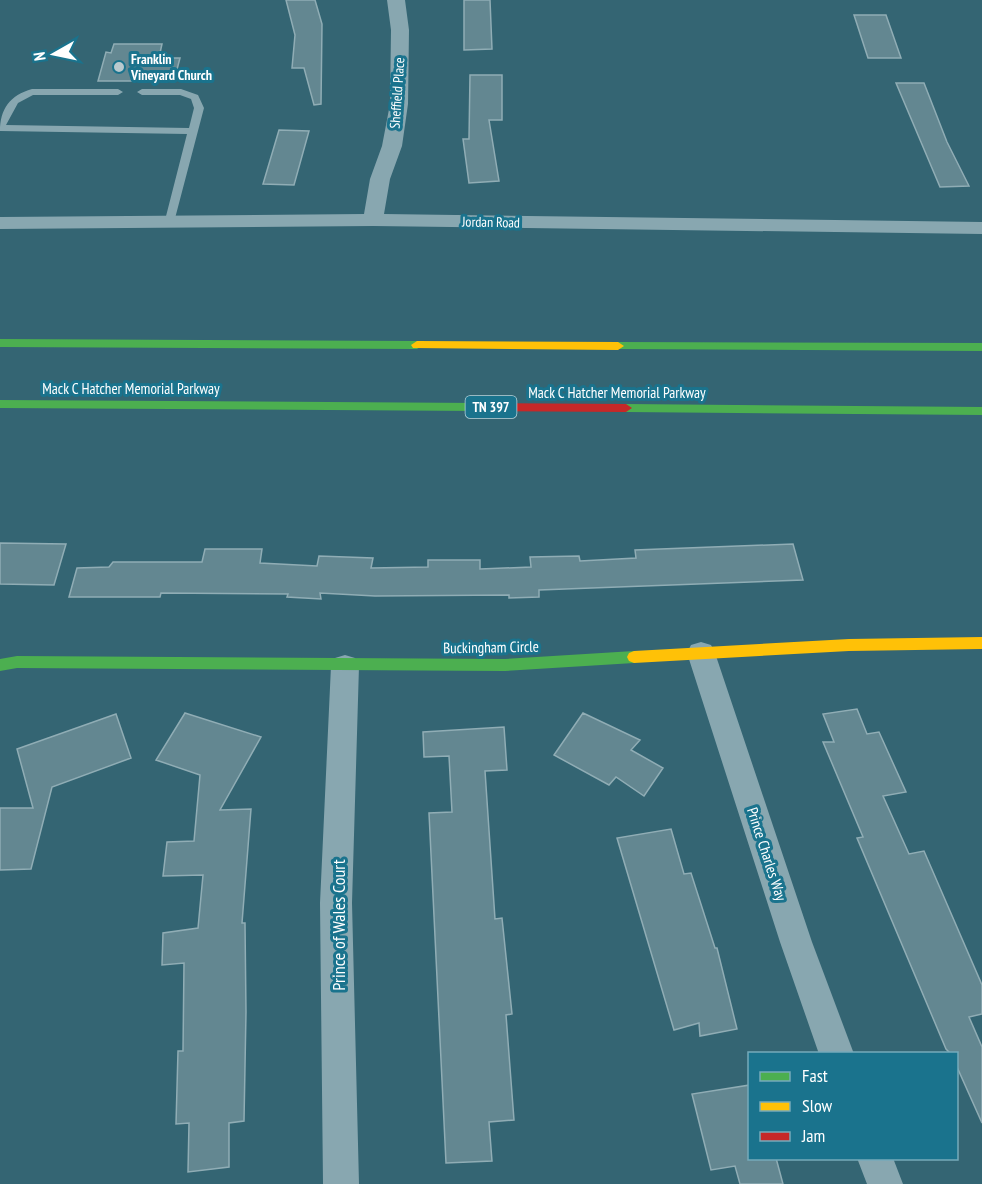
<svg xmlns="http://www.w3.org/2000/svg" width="982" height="1184" font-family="'PT Sans Narrow',sans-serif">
  <rect width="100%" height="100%" fill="#346573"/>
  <path fill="#638791" stroke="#90adb5" stroke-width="1.5" d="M286,0H315L322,24L321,104L314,105L304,68H292L295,35Z
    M464,0H490L492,49L464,50Z
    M854,15H886L901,58H868Z
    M114,44H162L160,53H166L165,58H180L174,81H98L106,52L111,53Z
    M470,75H502V120H489L499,181L469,183L463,139H469Z
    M896,83H924L947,142L969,186L940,187Z
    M279,130L309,131L294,185L263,184Z
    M0,543L66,544L54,585L0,584Z
    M793,544L803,580L539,590V597L509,598V595L375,596L320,593L321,599L287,597L288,594L161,593L160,597H69L77,568L109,567L113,562H202L205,549H262L260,563L317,566L319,556L373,558L371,568L428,567V560H480V569L531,567L530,557L579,556L580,561L636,558L635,550Z
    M857,709L867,734L879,732L906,792L883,796L909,854L924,851L982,985V1014L969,1017L982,1047V1123L957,1067V1053H950L946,1049L857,838L863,837L823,742H834L823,714Z
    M185,713L261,737L220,810L251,809L242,923H245L246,1012L244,1121L229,1123V1167L188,1172L189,1123L176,1124L178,1051H183L184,963L162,965L163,933L198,928L203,875L163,876L167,842L194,841L200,775L156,760Z
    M583,713L640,740L631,750L663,768L644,796L616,777L609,785L554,755Z
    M116,714L131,758L52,787L31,869L0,870V808H33L17,749Z
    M504,727L507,770L485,771L495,919L502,918L512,1014L506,1015L514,1120L489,1122L492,1161L446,1163L429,813L452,812L449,756L424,757L423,732Z
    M671,829L684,874L691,873L715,948H717L737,1029L700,1036L699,1023L674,1030L617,838Z
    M750,1085V1158H776L783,1184H740L735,1166L711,1170L692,1094Z"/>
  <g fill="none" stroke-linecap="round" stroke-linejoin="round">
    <path fill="#88a7b0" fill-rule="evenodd" d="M32,89H118L123,92L118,95H33L18,103L6,125L189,128L194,108L191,99L180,95H142L137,92L142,89H181L198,95L204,108L173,226L169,227L164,224L187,134L0,131C0,109 10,95 32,89Z"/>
    <path fill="#88a7b0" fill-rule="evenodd" d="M387,0H405L409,30L408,104L402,146L390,179L384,214L982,222V234L373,226L0,229V217L364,214L370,179L382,146L390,104L391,30Z
      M701,642L711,645L715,653L812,942L854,1054H819L780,942L687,653L691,645Z
      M345,655L355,658L359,666L352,903L359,1184H323L320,903L331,666L335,658Z
      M857,1158H893L903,1184H867Z"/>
    <path fill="#4caf50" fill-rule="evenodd" d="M0,339L417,341L423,345L417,349L0,347Z
      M618,342L982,343V351L614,349V343Z
      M0,400L479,403L485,407L479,411L0,408Z
      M626,404L982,407V415L626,412L620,408Z
      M634,651L639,653L641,657L639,661L634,663L505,671L17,668L0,671V659L17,656L505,659Z"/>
    <path fill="#ffc107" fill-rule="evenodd" d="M417,341L618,342L624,346L618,350L413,348L411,345Z
      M982,637V649L849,651L634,663L629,661L627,657L629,653L634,651L849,639Z"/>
    <path fill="#c62828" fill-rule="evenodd" d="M479,403L626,404L632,408L626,412L479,411L473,407Z"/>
  </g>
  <circle fill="#b8c9ce" stroke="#1a738d" stroke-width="2" cx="119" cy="67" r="6"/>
  <g text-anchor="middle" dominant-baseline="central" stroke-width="6" stroke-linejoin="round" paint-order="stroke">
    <g font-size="14" font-weight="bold" fill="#fff" stroke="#1a738d" text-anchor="start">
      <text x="131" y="59">Franklin<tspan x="131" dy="16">Vineyard Church</tspan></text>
    </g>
    <g font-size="14" fill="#fff" stroke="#1a738d">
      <text transform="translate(397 93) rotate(-86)">Sheffield Place</text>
      <text transform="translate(491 222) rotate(1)">Jordan Road</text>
    </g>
    <rect fill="#1a738d" stroke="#bad5dd" stroke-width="1.5" x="465.5" y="396" width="51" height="22" rx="4.5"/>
    <g font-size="14" font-weight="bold" fill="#fff">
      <text x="491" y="407">TN 397</text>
    </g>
    <g font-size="15" fill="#fff" stroke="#1a738d">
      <text x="131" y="388">Mack C Hatcher Memorial Parkway</text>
      <text x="617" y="392">Mack C Hatcher Memorial Parkway</text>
      <text transform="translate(491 647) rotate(-1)">Buckingham Circle</text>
      <text transform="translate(767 854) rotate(72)">Prince Charles Way</text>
    </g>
    <g font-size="18" fill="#fff" stroke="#1a738d">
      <text transform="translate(338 925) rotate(-90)">Prince of Wales Court</text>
    </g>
  </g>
  <rect x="748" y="1052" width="210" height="108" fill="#1a738d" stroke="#76abbb" stroke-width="1.5"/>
  <rect x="760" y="1072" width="30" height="9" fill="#4caf50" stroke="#76abbb" stroke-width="1.5"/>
  <text x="802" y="1082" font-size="18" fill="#ffffff">Fast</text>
  <rect x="760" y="1102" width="30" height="9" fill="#ffc107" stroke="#76abbb" stroke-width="1.5"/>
  <text x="802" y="1112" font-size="18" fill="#ffffff">Slow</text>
  <rect x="760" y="1132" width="30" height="9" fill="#c62828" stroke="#76abbb" stroke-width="1.5"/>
  <text x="802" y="1142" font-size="18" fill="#ffffff">Jam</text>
  <g transform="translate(54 54) rotate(261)" stroke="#1a738d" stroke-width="4.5" paint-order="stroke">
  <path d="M0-4.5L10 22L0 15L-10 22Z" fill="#ffffff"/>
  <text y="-9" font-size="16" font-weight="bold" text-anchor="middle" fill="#ffffff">N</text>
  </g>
</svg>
